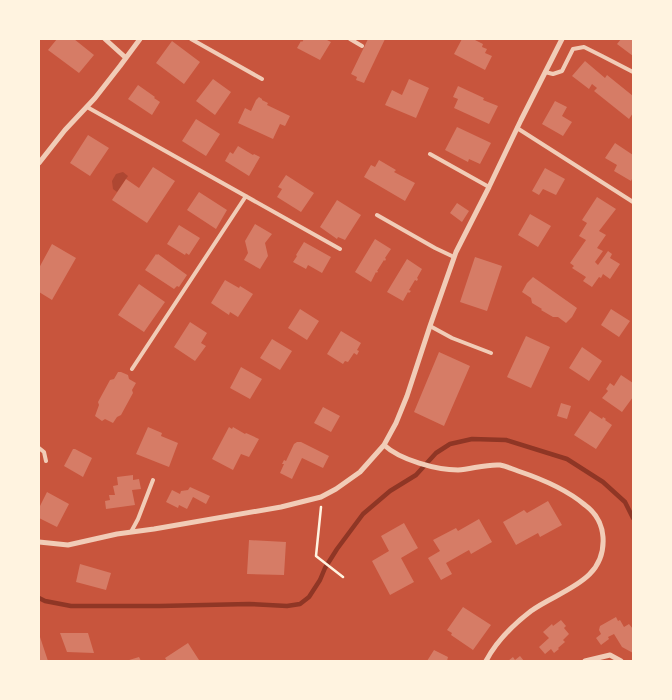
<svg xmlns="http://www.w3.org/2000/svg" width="672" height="700" font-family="'Noto Serif',serif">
  <rect width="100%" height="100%" fill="#c8553d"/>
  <path fill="#ae4732" d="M123,172L128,176L117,192L113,189L112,181L116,174Z"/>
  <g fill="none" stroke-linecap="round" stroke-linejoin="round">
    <path stroke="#8f3625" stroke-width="4.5" d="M39,598L45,601L71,606H160L249,604L287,606L300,604L309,597L320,580L325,568L337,549L363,514L390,491L416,475L436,453L450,444L472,439L506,440L567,459L603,482L625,502L633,518"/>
  </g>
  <path fill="#d67c66" d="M57,39H74L94,55L79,73L48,50Z
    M304,39H325L331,42L320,60L297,48L301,41L302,42Z
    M368,39H385L364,83L356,80L357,77L351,74Z
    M462,39H473L483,44L482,47L487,49L485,53L492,56L485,70L454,54Z
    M621,39H633V56L617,44Z
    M172,41L200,62L184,84L156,63Z
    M585,61L605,78L607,75L633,96V113L629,119L594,91L597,88L592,84L589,89L572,76Z
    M213,79L231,92L215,115L196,101Z
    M409,79L429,88L416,118L385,105L392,90L402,95Z
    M138,85L155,97L154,98L160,102L152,115L128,99Z
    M458,86L484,98L483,100L498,106L489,124L454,108L458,99L453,97Z
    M259,97L262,99V100L268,103L267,105L290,116L285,126L280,124L273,139L238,123L245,108L251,111L256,100Z
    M555,101L567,107L562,116L572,122L563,136L542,124Z
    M196,119L220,134L206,156L182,141Z
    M457,127L491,143L480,164L469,159L468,162L445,150Z
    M88,135L109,148L90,176L70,163Z
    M615,143L633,155V177L631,181L614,171L617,165L605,158Z
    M238,146L253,155L254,154L260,157L249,176L225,161L230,152L233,154Z
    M379,160L396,170L394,172L415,183L405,201L364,177L371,165L375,167Z
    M153,167L175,181L147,223L112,200L126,179L139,188Z
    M545,168L565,179L556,195L543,189L539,195L532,191Z
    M286,175L314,193L301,212L277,197L282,189L278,187Z
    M199,192L227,210L216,229L187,210Z
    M597,197L616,209L599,231L606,235L597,248L603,251L595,262L598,265L608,251L612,254L610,258L620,264L610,279L603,274L601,278L599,277L592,287L583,281L586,277L572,268L574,266L570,263L586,240L579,236L587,223L582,220Z
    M337,200L361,215L345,240L338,237L337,239L320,227Z
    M457,203L469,211L462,222L450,213Z
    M530,214L551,226L538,247L518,235Z
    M255,224L272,234L265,243L268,256L260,269L244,260L248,253L245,241Z
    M179,225L200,238L189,255L186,253L185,255L167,244Z
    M375,239L391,249L385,258L386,259L385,261L384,260L377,271H378L377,273L376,272L371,282L355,272Z
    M304,242L331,257L322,273L308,265L306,269L293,262L297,256L296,255Z
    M52,244L76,258L52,300L39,292V268Z
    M156,254L157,255L158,254L187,275L179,287L177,286L174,289L145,270Z
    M475,257L502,266L487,311L460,302Z
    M407,259L422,269L417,278L418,279L417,281L415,280L409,290L411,291L409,293L408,292L403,301L387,292Z
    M533,277L577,308L572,317L566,323L558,317H553L541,310L542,309L532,303L531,298L522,292L527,283Z
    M225,280L239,288L240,286L253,294L238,317L230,312L229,315L211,303Z
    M139,284L165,302L144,332L118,315Z
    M300,309L319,321L307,340L288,328Z
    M611,309L630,321L619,337L601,325Z
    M190,322L207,333L201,343L206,346L195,361L174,347Z
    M341,331L361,343L357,350L359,351L357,355L354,353L348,362L345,361L343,364L327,354Z
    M526,336L550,347L531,388L507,377Z
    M272,339L292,351L280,370L260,358Z
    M582,347L602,361L589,381L569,368Z
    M439,352L470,366L444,426L414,412Z
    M241,367L262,379L250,399L230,388Z
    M118,372H121L128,375L129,379L136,383L132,390L133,393L121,415L117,417L113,423L105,419L102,421L95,416L99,405L98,402L110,380L114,379Z
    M621,375L633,383V397L622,412L602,398L608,391L606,389L610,383L614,386Z
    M561,403L571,406L567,419L557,416Z
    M323,407L340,416L331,432L314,423Z
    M590,411L602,419L603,417L606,419L605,420L612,425L596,449L574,435Z
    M148,427L162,433L161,436L178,443L169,467L136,454Z
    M229,427L232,429L233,427L245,434L246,433L259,439L249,457L241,454L233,470L212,459Z
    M297,442H301L329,456L323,468L302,458L292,479L280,473L284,464H282L284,460L286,461L294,444Z
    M73,449H75L92,458L83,477L64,466Z
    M133,475V480L139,479L141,489L132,490L135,505L106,509L105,501L110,500L109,495H115L113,486L118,485L117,477Z
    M190,487L210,496L206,504L193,497L187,509L179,505L178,508L166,502L172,490L180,494L181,491L188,490Z
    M47,492L69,504L57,527L39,518V508Z
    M548,501L562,525L540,537L538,533L516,545L503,522L524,510L527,513Z
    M479,519L492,542L471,554L469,550L446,563L452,574L441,580L428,558L440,551L433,540L456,528L458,531Z
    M404,523L418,548L401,558L414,582L390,595L372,561L389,551L381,536Z
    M249,540L286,542L284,575L247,574Z
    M80,564L111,573L106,590L76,582Z
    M463,607L491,625L473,650L451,635L452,633L447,630Z
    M616,617L618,621L620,620L624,627L629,624L633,629V653L622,647L614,634L608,637L609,639L601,645L596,638L601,634L599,630L600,626Z
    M561,620L566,626L564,628L569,634L563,640L565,642L558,648L559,649L554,653L551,649L545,654L539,647L549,638L543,632L552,624L553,626Z
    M60,633H88L94,653L67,652Z
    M39,634L48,661H39Z
    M188,643L199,660L197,661H167L165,658Z
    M434,650L448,657L447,661H427Z
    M520,656L524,661H508L513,657L515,660Z
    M139,657L141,661H126Z"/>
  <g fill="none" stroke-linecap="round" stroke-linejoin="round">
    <path stroke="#fff3e0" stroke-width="2.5" d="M321,507L316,556L343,577"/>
    <path stroke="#f1ccb7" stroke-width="4" d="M191,39L262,79
      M350,39L362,46
      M545,72L553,74L562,71L573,49L584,47L602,56L633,72
      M87,107L340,249
      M517,128L633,202
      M430,154L489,187
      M377,215L435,248L454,257
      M430,326L452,338L491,353
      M132,369L246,196
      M39,448L44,452L46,461
      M131,532L138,519L153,480"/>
    <path stroke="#f1ccb7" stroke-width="5" d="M105,39L126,58
      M39,163L65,130L95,98L120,66L140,39
      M384,445C400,460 437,470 458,470C472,469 486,464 500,465C506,466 512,469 518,471C542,479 566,489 585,505C596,513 602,524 603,537C606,582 560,590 531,611C514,624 496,642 486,661
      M39,542L68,545L117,534L154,529L281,507L321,497L336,489L360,472L384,445L396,423L407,396L430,326L456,252L489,187L521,120L562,39
      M585,661L610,655L621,661"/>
  </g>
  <rect width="672" height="700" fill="none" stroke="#fff3e0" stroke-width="80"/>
</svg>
